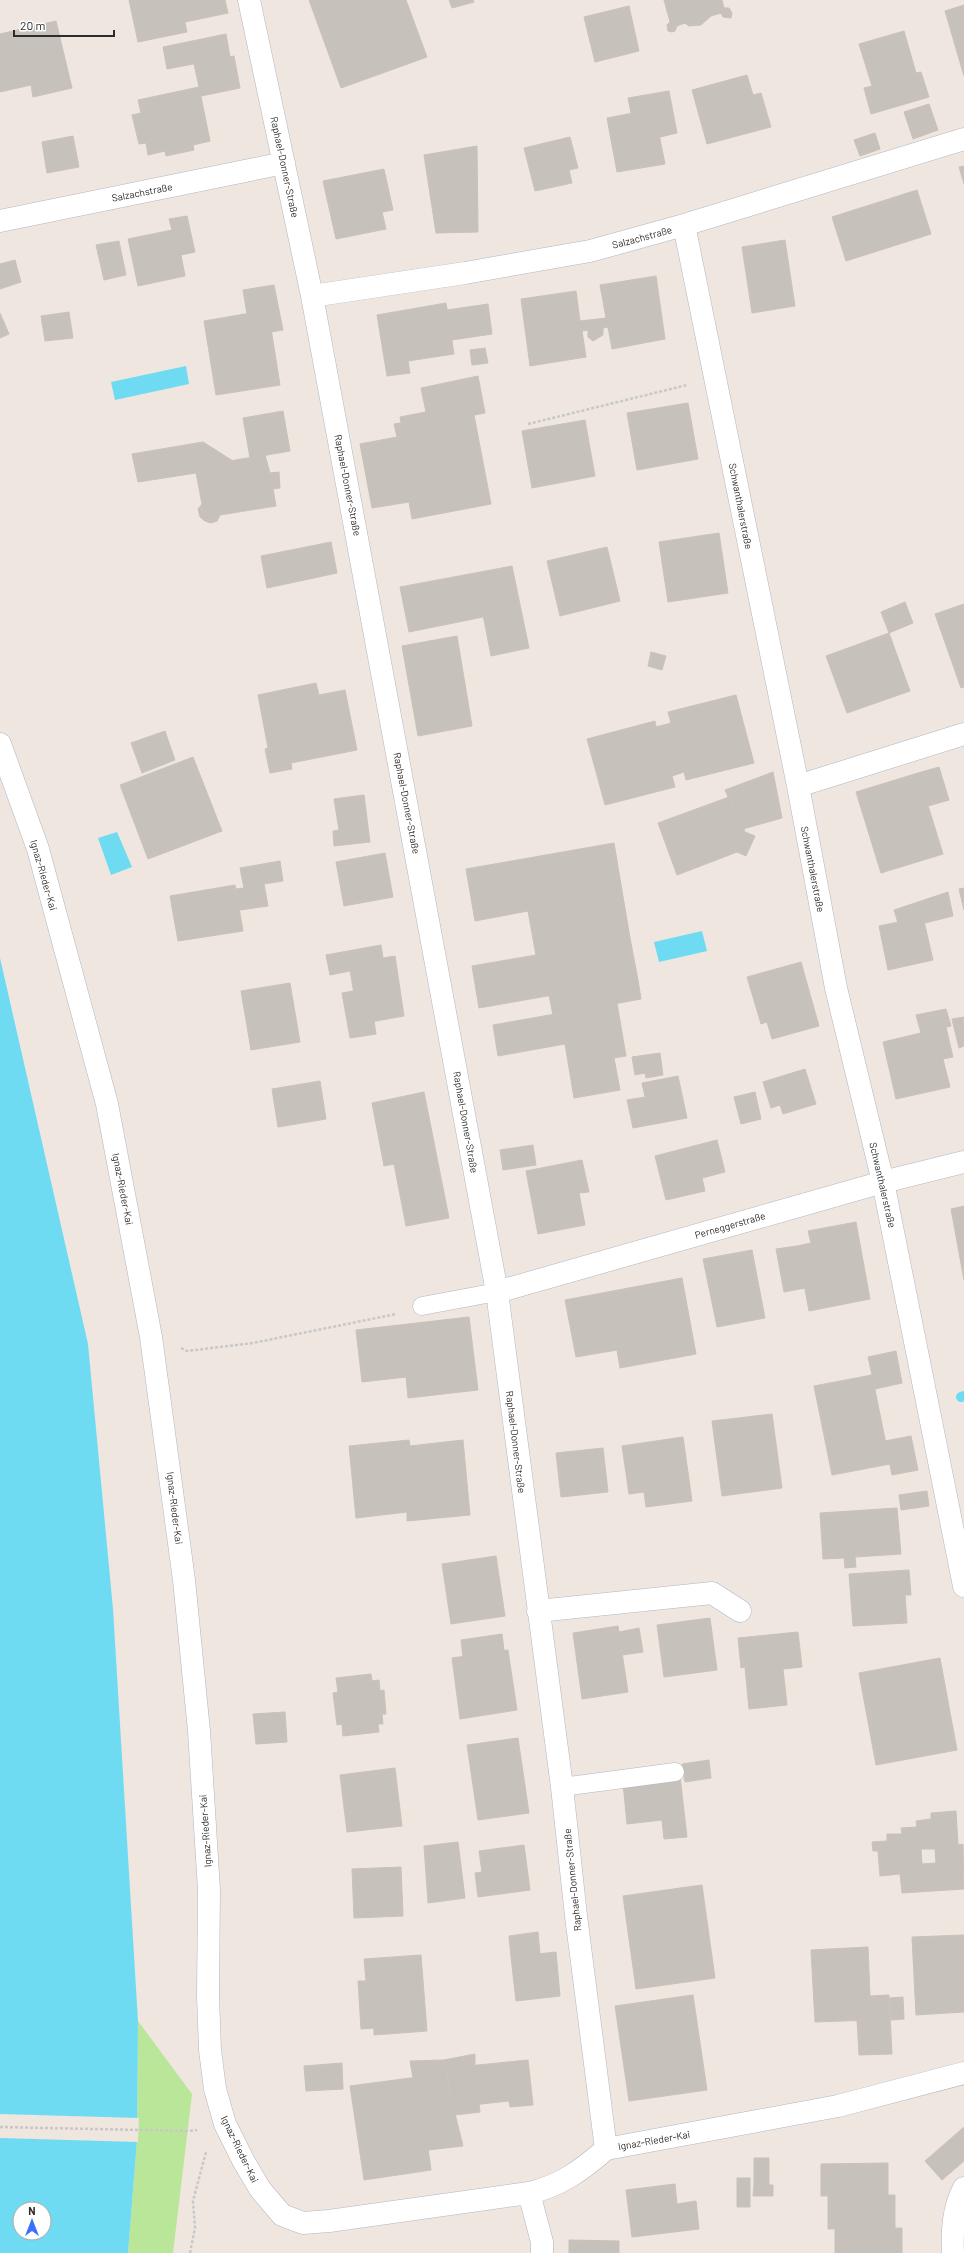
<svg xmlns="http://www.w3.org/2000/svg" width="964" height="2253" font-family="Barlow,sans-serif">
  <rect width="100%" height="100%" fill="#eee6df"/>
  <path fill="#bae69a" d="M138,2021L192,2094L173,2253H128L137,2140Z"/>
  <path fill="#6fdbf3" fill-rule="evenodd" d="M186,366L189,384L115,400L111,382Z
    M117,832L132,867L111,875L98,838Z
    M702,931L707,951L659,962L654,942Z
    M0,958L88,1344L113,1609L138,2021L137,2140L128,2253H0ZM20,2209H44V2233H20Z"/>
  <path fill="#eee6df" d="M0,2114L139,2118L138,2142L0,2138Z"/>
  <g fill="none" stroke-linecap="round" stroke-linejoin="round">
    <path stroke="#6fdbf3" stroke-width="10" d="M961,1397L964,1396"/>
  </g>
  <path fill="#c6c1ba" stroke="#cac2b8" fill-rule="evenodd" d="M129,0H225L228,13L185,22L187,32L138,42Z
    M309,0H406L427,57L341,88Z
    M449,0H473L474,2L452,8Z
    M664,0H722L724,8H729L732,13L731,18L723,17L721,13L711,16L701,25L689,26L685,23L677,26L675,31L672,32L668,31L667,25L670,22Z
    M964,5V76L945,11Z
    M629,6L639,51L595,62L584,17Z
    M56,21L72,88L33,97L31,85L0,92V34Z
    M904,31L916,73L921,72L929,97L871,114L864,88L872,86L859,44Z
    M226,34L230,57L167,69L163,47Z
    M234,56L240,88L201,96L194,64Z
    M747,75L753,95L761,93L771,127L707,144L692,90Z
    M199,87L210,141L193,145L194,150L166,156L165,151L148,155L146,143L139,144L132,115L141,113L138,100Z
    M669,91L677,133L660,137L654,109L631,113L628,98Z
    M929,104L938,130L913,139L904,112Z
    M654,109L665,164L617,172L607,118Z
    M875,133L880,149L860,156L854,140Z
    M73,136L79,167L47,173L42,142Z
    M570,137L578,168L569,170L572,183L535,191L524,148Z
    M477,146L478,232L436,233L424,155Z
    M964,166V184L959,167Z
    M384,169L393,210L382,212L386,229L336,239L323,181Z
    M917,190L931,234L846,261L832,217Z
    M187,216L195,252L181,255L185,276L138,286L128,239L172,230L169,219Z
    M785,240L795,306L752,313L742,247Z
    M119,241L126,275L104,280L96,245Z
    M15,260L21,282L0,289V264Z
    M656,276L665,339L612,349L608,327L603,328V335L593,341L588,337V330L582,331L586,357L530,366L521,299L576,291L580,321L606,318L600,285Z
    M274,285L283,330L271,332L268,310L247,314L243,290Z
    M446,303L454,354L408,361L410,373L387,376L377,315Z
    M488,304L492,334L452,340L447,310Z
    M268,310L280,385L216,395L204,321Z
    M69,312L73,338L45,341L41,316Z
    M0,313L9,334L0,338Z
    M485,348L488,363L472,365L470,350Z
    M478,376L485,413L474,415L491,504L412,519L409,502L372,508L360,444L397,437L394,424L401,423L400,417L426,412L421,388Z
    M688,403L698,459L637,470L627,413Z
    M283,411L290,451L250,458L243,418Z
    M585,420L595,476L532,488L522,431Z
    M203,442L233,461L195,467L196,473L138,482L132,454Z
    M265,455L270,473L279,472L280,488L273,489L276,506L220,515L217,521L211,523L205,521L200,517L198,509L202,504L195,467Z
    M719,533L728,593L668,602L659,542Z
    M331,542L337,573L267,588L261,556Z
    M607,547L620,601L560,616L547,561Z
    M512,566L529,648L491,656L475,573Z
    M475,573L483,617L409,632L400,587Z
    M905,602L913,623L889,633L881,612Z
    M964,604V687L961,688L935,614Z
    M889,633L910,691L847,713L826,656Z
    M457,636L472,726L418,736L402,646Z
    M651,652L666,656L662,670L648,666Z
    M316,683L319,695L345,690L357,750L291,763L292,769L270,773L265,749L268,748L258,695Z
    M736,695L754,763L686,780L684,772L672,776L675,787L605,805L587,739L655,721L656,727L671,723L668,712Z
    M165,731L175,760L142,773L131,743Z
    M193,757L222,831L148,859L120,785Z
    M939,767L949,800L928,806L918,773Z
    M773,772L782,818L743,829L725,790Z
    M918,773L943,854L881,873L856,792Z
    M364,795L370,842L334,846L333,831L339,830L334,799Z
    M729,797L745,832L755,836L746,856L737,852L677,875L658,823Z
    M614,843L630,938L582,946L584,954L537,961L528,911L475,921L466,869Z
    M385,853L393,897L344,906L336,862Z
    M280,861L283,881L264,884L268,906L240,910L236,889L244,888L240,868Z
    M235,885L243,931L178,941L170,896Z
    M964,888V910L959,889Z
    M948,892L953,916L925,923L923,917L898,923L894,910Z
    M923,917L933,960L888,970L879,926Z
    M630,938L638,980L479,1008L472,966L536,955L537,961L584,954L582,946Z
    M381,945L383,958L349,964L350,971L330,975L326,955Z
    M395,956L404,1016L359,1024L349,964Z
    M801,962L819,1026L772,1039L767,1022L761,1024L747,977Z
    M638,980L641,999L553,1015L549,995Z
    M290,983L300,1042L251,1050L241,991Z
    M353,991L359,1024L374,1021L376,1034L350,1038L342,993Z
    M617,1003L626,1056L614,1058L620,1090L574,1098L565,1044L498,1056L493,1025Z
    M946,1009L951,1026L921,1033L916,1015Z
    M964,1017V1046L959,1048L952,1019Z
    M946,1027L953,1057L943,1059L950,1087L896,1099L883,1042Z
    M660,1053L663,1075L646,1078L645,1073L635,1075L632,1057Z
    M805,1069L816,1104L783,1114L780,1105L771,1108L763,1082Z
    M678,1076L687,1118L633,1128L627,1100L645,1097L642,1083Z
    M320,1081L326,1119L278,1127L272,1089Z
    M424,1092L449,1218L406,1226L394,1164L384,1166L372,1103Z
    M755,1092L761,1119L741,1124L734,1097Z
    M717,1140L725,1172L702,1178L705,1191L666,1200L655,1156Z
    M533,1145L536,1165L503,1170L500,1150Z
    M582,1160L589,1192L579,1193L585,1225L538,1234L526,1171Z
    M964,1206V1280L951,1209Z
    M856,1222L870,1299L809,1311L797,1246L811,1243L808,1231Z
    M797,1246L805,1288L784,1292L776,1249Z
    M752,1250L765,1318L717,1327L703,1259Z
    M682,1278L696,1354L620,1368L617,1350L576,1357L565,1300Z
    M469,1317L478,1390L408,1398L406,1377L362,1382L356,1330Z
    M896,1351L902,1383L875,1389L868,1357Z
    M872,1375L890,1464L832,1475L814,1386Z
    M772,1414L782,1488L722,1496L712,1421Z
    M911,1436L918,1470L892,1475L885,1441Z
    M683,1437L692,1501L646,1507L644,1492L629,1494L622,1446Z
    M409,1440L410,1446L463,1440L470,1515L407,1521V1512L356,1518L349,1446Z
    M603,1448L608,1492L561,1497L556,1453Z
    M927,1491L929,1506L901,1510L899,1495Z
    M897,1508L901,1554L855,1557L856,1567L845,1568L844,1558L823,1559L820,1513Z
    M496,1556L505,1616L451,1624L442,1564Z
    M909,1570L911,1595H905L907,1623L853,1626L849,1574Z
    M710,1618L717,1670L664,1677L657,1625Z
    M618,1626L628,1692L582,1699L573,1633Z
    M639,1628L643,1652L623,1655L619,1632Z
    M798,1632L802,1667L783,1669L787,1705L749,1709L745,1667L741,1668L738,1638Z
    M502,1634L504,1650L463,1657L461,1640Z
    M508,1650L517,1710L460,1719L452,1658Z
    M940,1658L957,1750L876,1765L859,1673Z
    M371,1674L372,1681L379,1680L380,1691L384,1690L386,1714H382L383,1724H378L379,1732L343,1736L342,1724L337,1725L333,1693L338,1692L336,1678Z
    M285,1712L287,1742L256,1744L253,1714Z
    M518,1738L529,1813L478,1820L467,1745Z
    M709,1760L711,1778L685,1782L682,1764Z
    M395,1768L402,1826L347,1832L340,1775Z
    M680,1776L687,1837L664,1839L662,1820L627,1824L623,1783Z
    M956,1811L958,1845L963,1844L964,1889L902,1893L900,1874L880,1876L878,1851H873L872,1842L887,1841V1834H902L901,1828L917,1827L916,1821L931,1819V1813ZM921,1849H935L936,1863L922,1864Z
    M458,1842L465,1898L428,1903L424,1846Z
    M524,1845L530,1890L478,1897L475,1873L482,1872L479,1851Z
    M401,1867L403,1916L354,1918L352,1869Z
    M702,1885L715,1978L636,1989L623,1896Z
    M538,1932L540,1954L511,1957L509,1936Z
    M964,1935V2012L916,2015L912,1937Z
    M868,1947L871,2020L815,2022L811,1950Z
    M556,1952L560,1996L516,2001L511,1957Z
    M421,1955L427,2031L374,2035V2028L361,2029L358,1981H366L364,1959Z
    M693,1995L707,2090L629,2101L615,2006Z
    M889,1995L892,2054L859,2055L857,2020H871L870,1996Z
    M903,1997L904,2019L891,2020L890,1998Z
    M475,2054V2066H468L472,2105L479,2104L480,2112L455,2115L444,2060Z
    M444,2060L448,2085L419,2087L418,2077L413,2078L410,2061Z
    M528,2060L533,2105L510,2107L509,2101L472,2105L468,2066Z
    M342,2063L343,2089L306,2091L304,2066Z
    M418,2077L431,2170L364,2180L350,2086Z
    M448,2085L463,2146L428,2150L419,2087Z
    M964,2127V2161L942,2180L925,2161Z
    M754,2158H769V2185H754Z
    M888,2163V2195L821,2196V2164Z
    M737,2178H750V2207H737Z
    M675,2184L677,2204L696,2201L699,2229L632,2237L626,2190Z
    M754,2185H773V2196H753Z
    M895,2195V2228L828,2229V2196Z
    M902,2228V2253H835V2229Z
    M569,2240L619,2241V2253H569Z"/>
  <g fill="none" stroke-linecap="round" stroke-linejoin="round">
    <defs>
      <path id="service" d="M422,1306L497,1292
        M562,1787L675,1772"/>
      <path id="minor" d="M249,0L312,296L497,1292L562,1787L576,1916L606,2149
        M0,221L284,163
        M684,225L798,786L836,988L883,1182L964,1586
        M312,296L465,273L590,251L684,225L964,139
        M0,744L38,849L107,1104L151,1337L184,1580L199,1731L209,1890L208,1996L210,2050L215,2089L225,2124L244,2162L260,2189L282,2215L303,2223L329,2221L529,2193C560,2186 582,2170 606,2149L838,2106L964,2073
        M798,786L964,734
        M497,1292L883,1182L964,1162
        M538,1611L712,1593L740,1611
        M529,2193L542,2242V2253
        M953,2253C952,2231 953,2208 964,2188"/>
    </defs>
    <use href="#service" stroke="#b2b6c0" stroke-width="19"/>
    <use href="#minor" stroke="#b2b6c0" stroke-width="23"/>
    <path stroke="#c8c8c8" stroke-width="2.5" stroke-dasharray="3 2" stroke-linecap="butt" d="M528,424L687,385
      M181,1348L187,1351L253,1343L396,1314
      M0,2127L189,2131L197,2130
      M190,2253L195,2228L193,2201L206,2152"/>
    <use href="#service" stroke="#fff" stroke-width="18"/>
    <use href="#minor" stroke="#fff" stroke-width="22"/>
  </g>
  <g text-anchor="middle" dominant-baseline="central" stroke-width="3" stroke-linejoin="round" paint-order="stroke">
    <g font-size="10" fill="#2c2c2c" stroke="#fff">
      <text transform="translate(285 167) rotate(78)">Raphael-Donner-Straße</text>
      <text transform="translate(142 192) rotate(-11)">Salzachstraße</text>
      <text transform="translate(642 237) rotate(-15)">Salzachstraße</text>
      <text transform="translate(348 485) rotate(79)">Raphael-Donner-Straße</text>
      <text transform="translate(741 506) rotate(79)">Schwanthalerstraße</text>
      <text transform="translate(407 803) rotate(79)">Raphael-Donner-Straße</text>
      <text transform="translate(813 869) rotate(79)">Schwanthalerstraße</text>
      <text transform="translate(44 875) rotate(74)">Ignaz-Rieder-Kai</text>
      <text transform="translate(466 1122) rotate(80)">Raphael-Donner-Straße</text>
      <text transform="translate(883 1185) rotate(77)">Schwanthalerstraße</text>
      <text transform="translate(123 1189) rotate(79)">Ignaz-Rieder-Kai</text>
      <text transform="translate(730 1225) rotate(-16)">Perneggerstraße</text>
      <text transform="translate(516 1442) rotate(83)">Raphael-Donner-Straße</text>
      <text transform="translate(175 1508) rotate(83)">Ignaz-Rieder-Kai</text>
      <text transform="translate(205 1831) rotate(-94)">Ignaz-Rieder-Kai</text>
      <text transform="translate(572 1880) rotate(-96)">Raphael-Donner-Straße</text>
      <text transform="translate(654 2140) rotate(-10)">Ignaz-Rieder-Kai</text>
      <text transform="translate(240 2149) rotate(64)">Ignaz-Rieder-Kai</text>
    </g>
  </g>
  <g transform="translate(32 2221)"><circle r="19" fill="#ffffff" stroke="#ababab"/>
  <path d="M0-3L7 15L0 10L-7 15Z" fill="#3b70ff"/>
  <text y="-6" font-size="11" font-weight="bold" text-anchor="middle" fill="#2c2c2c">N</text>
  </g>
  <path d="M14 30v6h100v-6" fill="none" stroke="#2c2c2c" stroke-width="2"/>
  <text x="20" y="30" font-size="12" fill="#2c2c2c" stroke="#ffffff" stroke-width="3" paint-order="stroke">20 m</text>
</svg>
